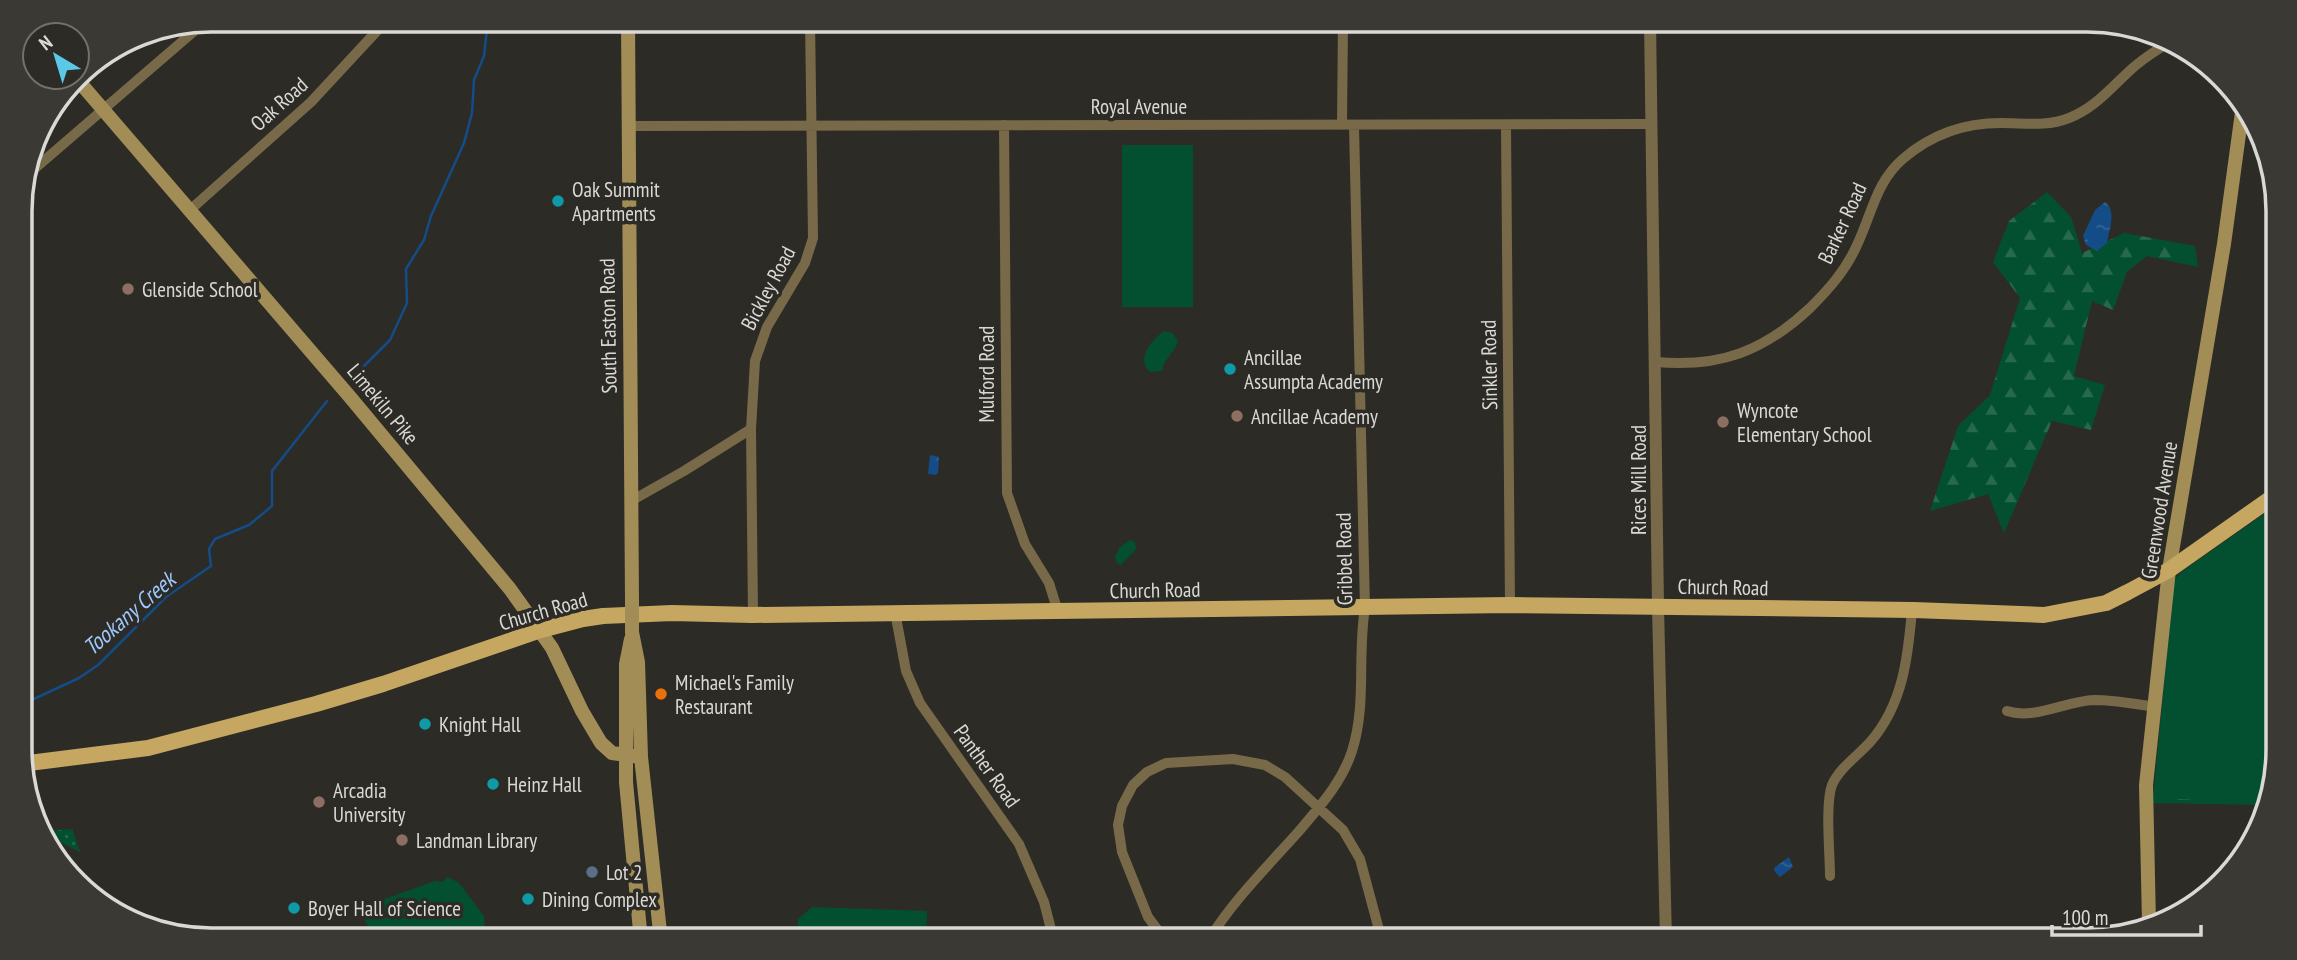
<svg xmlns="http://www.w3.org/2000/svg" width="2297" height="960" font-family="'PT Sans Narrow',sans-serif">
  <defs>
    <pattern id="grass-dots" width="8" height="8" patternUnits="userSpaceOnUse" patternTransform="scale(1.75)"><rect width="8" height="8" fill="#035030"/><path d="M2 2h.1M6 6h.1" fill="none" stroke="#27694d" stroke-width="1.8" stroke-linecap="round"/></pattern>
    <pattern id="forest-firs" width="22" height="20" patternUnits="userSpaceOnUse" patternTransform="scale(1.75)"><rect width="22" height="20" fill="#035030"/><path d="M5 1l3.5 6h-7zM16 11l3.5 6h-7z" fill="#27694d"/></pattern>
    <pattern id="water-ripples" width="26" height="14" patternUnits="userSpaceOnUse" patternTransform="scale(1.75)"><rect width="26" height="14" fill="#144c87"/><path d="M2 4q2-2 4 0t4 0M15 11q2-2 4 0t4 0" fill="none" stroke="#366597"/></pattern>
  </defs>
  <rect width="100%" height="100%" fill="#2d2b26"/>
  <path fill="url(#grass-dots)" d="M72,829L80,852L46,835L44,831Z"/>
  <path fill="url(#forest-firs)" d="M2047,192L2071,217L2082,253L2124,233L2195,246L2198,267L2147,256L2127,272L2113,310L2092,301L2074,376L2105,385L2091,430L2052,421L2004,533L1988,494L1930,511L1958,426L1990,395L2020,298L1993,262L2009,221Z
    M2270,790L2267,805L2152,803L2153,794Z"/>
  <path fill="#035030" d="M1122,145H1193V307H1122Z
    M1164,331L1172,333L1178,341C1175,353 1164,358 1162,371L1150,372C1135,358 1152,340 1164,331Z
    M2277,505L2278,749L2267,802L2153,798L2174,581L2181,572Z
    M1130,540L1135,542L1136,549L1121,565L1117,563L1115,557L1120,547Z
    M448,877L459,883L484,916L486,941H374L373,933L365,922V906L435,881L442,882Z
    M812,907L927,911L926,941H797L798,919Z"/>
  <path fill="url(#water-ripples)" d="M2105,202C2117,211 2109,230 2107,243L2097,251L2086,245L2083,236L2095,210Z
    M930,455L939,457L938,473L936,475L928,474Z
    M1789,857L1793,867L1780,877L1775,872L1774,868Z"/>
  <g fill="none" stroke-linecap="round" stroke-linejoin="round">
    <path stroke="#144c87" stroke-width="2.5" d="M354,376L390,340L407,303L406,269L424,240L431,216L464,143L472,113L474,80L484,56L488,19
      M21,705L79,678L98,665L166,597L211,566L209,549L215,539L249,525L272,506V471L327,401
      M116,910L118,911"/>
    <path stroke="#786a49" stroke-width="10" d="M1004,125L1007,493L1025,544L1049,583L1058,612
      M1342,125L1343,19
      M627,126L1650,124
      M1506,126L1510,605
      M25,177L207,20
      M190,210L311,102L388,19
      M1656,362C1720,368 1764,351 1810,308C1829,289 1846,270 1857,245C1872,214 1876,181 1904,158C1932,134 1965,123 2001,123C2025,123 2046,127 2069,118C2097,107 2113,85 2135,66C2146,57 2158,49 2170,42
      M631,501L684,471L751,429
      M895,612L906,671L920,703L1019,844L1044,902L1054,941
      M753,615L751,429L755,361L767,327L805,263L813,238L810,19
      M2007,711C2034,720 2066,701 2094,700C2114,700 2135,704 2155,707
      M1830,876C1830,854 1825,804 1832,785C1840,767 1859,755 1871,741C1903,704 1908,657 1912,610
      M1166,941L1148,917L1122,852L1118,825L1122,806L1133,785L1147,772L1166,763L1233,759L1265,765L1285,777L1343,830L1360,859L1382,941
      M1208,941C1233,900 1269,865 1300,830C1321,805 1342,782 1352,751C1367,704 1357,656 1365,608L1354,126"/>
    <path stroke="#786a49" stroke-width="12" d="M1650,19L1658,607L1666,940"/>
    <path stroke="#a38d57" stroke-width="14" d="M628,19L632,601
      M76,78L350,397L510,589L552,648L582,711L601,743L612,753L641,757
      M632,632L638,662L641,757L661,941
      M631,639L626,664V782L641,941
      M2149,923L2146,785L2169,570L2224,244L2243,105"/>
    <path stroke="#c5a761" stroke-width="16" d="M21,764L148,748L316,704L383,684L541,630L583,619L603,616L672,613L753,615L1510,605L1914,610L2044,615L2106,603L2128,592L2169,570L2277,494"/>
    <path stroke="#a38d57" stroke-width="14" d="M632,601V632"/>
  </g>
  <g fill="#0f9aa8" stroke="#2d2b26" stroke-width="2.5">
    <circle cx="558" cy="201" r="7"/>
    <circle cx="1230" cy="369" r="7"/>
    <circle cx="425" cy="724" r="7"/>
    <circle cx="493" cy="784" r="7"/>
    <circle cx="528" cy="899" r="7"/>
    <circle cx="294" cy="908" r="7"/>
  </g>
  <g fill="#8d6e63" stroke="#2d2b26" stroke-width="2.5">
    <circle cx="128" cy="289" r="7"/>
    <circle cx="1237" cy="416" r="7"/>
    <circle cx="1723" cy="422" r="7"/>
    <circle cx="319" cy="802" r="7"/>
    <circle cx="402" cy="840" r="7"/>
  </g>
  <circle fill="#e8710a" stroke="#2d2b26" stroke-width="2.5" cx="661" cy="694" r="7"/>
  <circle fill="#5c6f8a" stroke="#2d2b26" stroke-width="2.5" cx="592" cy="872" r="7"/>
  <g text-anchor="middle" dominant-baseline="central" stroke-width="7" stroke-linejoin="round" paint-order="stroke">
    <g font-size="21" fill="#dad9d6" stroke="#2d2b26">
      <text transform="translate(279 104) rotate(-42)">Oak Road</text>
      <text x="1139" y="106">Royal Avenue</text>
      <text transform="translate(1842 223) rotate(-65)">Barker Road</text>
      <text transform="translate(768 288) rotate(-62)">Bickley Road</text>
      <text transform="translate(608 326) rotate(-91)">South Easton Road</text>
      <text transform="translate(1489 365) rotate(-91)">Sinkler Road</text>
      <text transform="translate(986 374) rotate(-90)">Mulford Road</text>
      <text transform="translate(383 404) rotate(50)">Limekiln Pike</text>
      <text transform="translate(1638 480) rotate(-90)">Rices Mill Road</text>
      <text transform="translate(2159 510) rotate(-81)">Greenwood Avenue</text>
      <text transform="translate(1344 559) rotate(-91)">Gribbel Road</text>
      <text transform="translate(1723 587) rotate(1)">Church Road</text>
      <text transform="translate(1155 590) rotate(-1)">Church Road</text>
      <text transform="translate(543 611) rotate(-16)">Church Road</text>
      <text transform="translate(987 766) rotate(54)">Panther Road</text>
    </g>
    <g font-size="21" fill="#dad9d6" stroke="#2d2b26" text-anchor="start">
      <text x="572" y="189">Oak Summit<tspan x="572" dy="24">Apartments</tspan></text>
      <text x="142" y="289">Glenside School</text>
      <text x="1244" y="357">Ancillae<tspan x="1244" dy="24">Assumpta Academy</tspan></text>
      <text x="1737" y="410">Wyncote<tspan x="1737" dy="24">Elementary School</tspan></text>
      <text x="1251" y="416">Ancillae Academy</text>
      <text x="675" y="682">Michael's Family<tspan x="675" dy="24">Restaurant</tspan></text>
      <text x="439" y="724">Knight Hall</text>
      <text x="507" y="784">Heinz Hall</text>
      <text x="333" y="790">Arcadia<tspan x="333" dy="24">University</tspan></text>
      <text x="416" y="840">Landman Library</text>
      <text x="606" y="872">Lot 2</text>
      <text x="542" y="899">Dining Complex</text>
      <text x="308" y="908">Boyer Hall of Science</text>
    </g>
    <g font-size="23" font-style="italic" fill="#9ec8fc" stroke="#2d2b26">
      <text transform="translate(129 613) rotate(-41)">Tookany Creek</text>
    </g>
  </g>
  <path d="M0 0H2297V960H0ZM211 32H2087A179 179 0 0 1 2266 211V749A179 179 0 0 1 2087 928H211A179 179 0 0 1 32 749V211A179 179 0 0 1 211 32Z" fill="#3b3934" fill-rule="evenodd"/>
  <path fill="none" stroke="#dad9d6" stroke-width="3.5" d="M211 32H2087A179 179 0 0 1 2266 211V749A179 179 0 0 1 2087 928H211A179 179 0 0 1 32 749V211A179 179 0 0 1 211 32Z"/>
  <g transform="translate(56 56) rotate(322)"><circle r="33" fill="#2d2b26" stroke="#72716c" stroke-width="2"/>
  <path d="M0-5L12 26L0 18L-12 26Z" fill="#5ac8e6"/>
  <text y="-10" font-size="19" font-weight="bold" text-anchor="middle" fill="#dad9d6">N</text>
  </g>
  <path d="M2052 925v10h149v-10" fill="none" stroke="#dad9d6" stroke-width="3.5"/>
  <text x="2062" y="925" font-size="21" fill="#dad9d6" stroke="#2d2b26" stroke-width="5" paint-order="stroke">100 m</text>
</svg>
